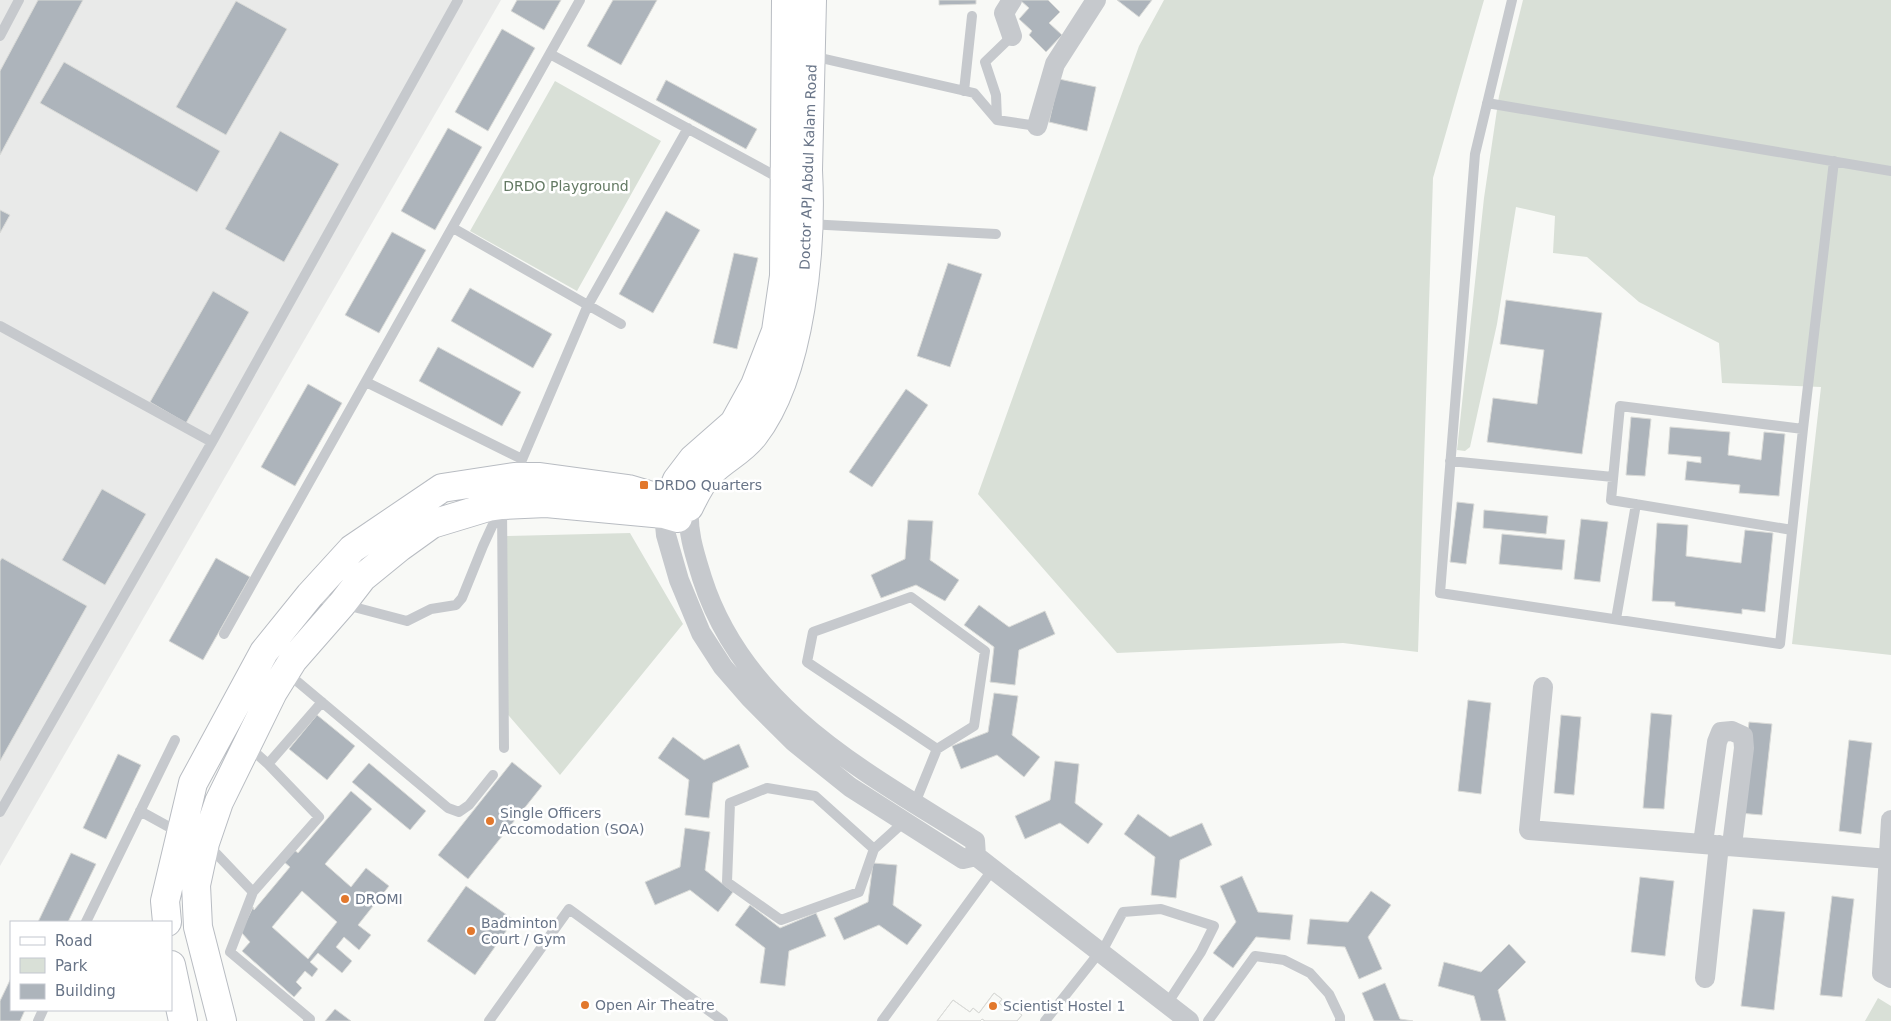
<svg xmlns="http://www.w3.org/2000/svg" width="1891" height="1021" font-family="'DejaVu Sans',sans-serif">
  <rect width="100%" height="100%" fill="#f8f9f6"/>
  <path fill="#e9eae9" d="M0,0H501L0,866Z"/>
  <path fill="#d9e0d7" d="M1164,0H1484L1433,178L1418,652L1343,643L1117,653L978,494L1139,46Z
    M1523,0H1891V655L1792,644L1821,387L1722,383L1719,343L1639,302L1587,257L1553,253L1555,216L1516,207L1497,324L1470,447L1465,451L1457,450L1484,198L1499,96Z
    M555,81L661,141L577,291L470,231Z
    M630,533L683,624L560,775L503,709L506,536Z
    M1878,998L1891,1006V1021H1865Z"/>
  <path fill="#adb4bb" stroke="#dadbd8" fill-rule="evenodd" d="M38,0H83L0,155V71Z
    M517,0H561L544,30L511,11Z
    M613,0H657L621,65L587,46Z
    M939,0H976V4L939,5Z
    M1020,0H1048L1060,12L1049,23L1062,35L1046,52L1029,35L1032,31L1019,19L1029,8Z
    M1117,0H1152L1139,17Z
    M236,1L287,29L226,135L176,107Z
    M502,29L535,48L488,131L455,112Z
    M64,62L220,151L197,192L40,103Z
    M1059,79L1096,87L1087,131L1049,122Z
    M666,80L757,129L746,149L656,100Z
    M448,128L482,147L435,230L401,211Z
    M280,131L339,164L284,262L225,229Z
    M0,210L10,215L0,233Z
    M666,211L700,230L653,313L619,294Z
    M392,232L426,250L379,333L345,315Z
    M734,253L758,258L737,349L713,343Z
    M948,263L982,274L950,367L917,356Z
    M470,288L552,334L533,368L451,321Z
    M213,291L249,312L186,423L150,402Z
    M1506,300L1602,313L1582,454L1487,442L1493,398L1537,404L1544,350L1500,344Z
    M438,347L521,392L502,426L419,381Z
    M308,384L342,403L295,486L261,467Z
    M906,389L928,405L872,487L849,472Z
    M1631,417L1651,419L1645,476L1626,475Z
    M1670,427L1730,432L1728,455L1761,460L1764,432L1785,434L1779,496L1739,493L1740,485L1685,480L1687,461L1701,463V457L1668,454Z
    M102,489L146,514L105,585L62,560Z
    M1457,502L1474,504L1466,564L1450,562Z
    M1484,510L1548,516L1546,534L1483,528Z
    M1581,519L1608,522L1600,582L1574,579Z
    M908,520L933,521L930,560L959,580L945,601L916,585L881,598L871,575L905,559Z
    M1657,523L1688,525L1686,556L1741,563L1745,530L1773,533L1765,612L1742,609V614L1675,606V602L1652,601Z
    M1502,534L1565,540L1562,570L1499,564Z
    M2,558L87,606L0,761V561Z
    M216,558L250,577L203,660L169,641Z
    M979,605L1009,627L1045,611L1055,634L1019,650L1015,685L990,682L994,647L964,625Z
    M994,693L1018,696L1012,735L1040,757L1024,777L997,755L961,769L952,746L988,732Z
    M1468,700L1491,703L1481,794L1458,791Z
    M1651,713L1672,715L1664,809L1643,808Z
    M317,715L355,746L327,780L289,749Z
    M1561,715L1581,717L1574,795L1554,793Z
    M1749,722L1772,724L1762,815L1739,813Z
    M673,737L704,760L739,744L749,767L713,783L709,818L685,815L689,780L658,758Z
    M1849,740L1872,743L1861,834L1839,831Z
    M118,754L141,765L106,839L83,828Z
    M1055,761L1079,764L1075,803L1103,824L1088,844L1060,823L1025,839L1015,816L1050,800Z
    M512,762L542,786L468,879L438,855Z
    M369,763L426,811L410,830L352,782Z
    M351,791L372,809L325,864L351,887L366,868L389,886L358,925L371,935L359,950L344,937L336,947L352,961L342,973L318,953L310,962L318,969L312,977L305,971L296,982L302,988L294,997L242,951L250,942L241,932L253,907L254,910L290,867L283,861L293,849L298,853ZM302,891L337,922L308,959L272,927Z
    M1138,814L1170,837L1202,823L1212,845L1180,860L1176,898L1151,895L1155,857L1124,834Z
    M685,828L710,832L705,870L733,892L718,912L690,890L655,905L645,882L680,867Z
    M71,853L96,864L68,922H38Z
    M873,863L897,865L893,905L922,925L907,945L879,925L844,940L834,918L868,902Z
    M1242,876L1258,912L1293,915L1290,940L1256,937L1233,968L1213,953L1236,922L1220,886Z
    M1640,877L1674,881L1665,956L1631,952Z
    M466,886L514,920L475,975L427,941Z
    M1371,891L1391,905L1368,937L1382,969L1359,979L1345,947L1307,944L1310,919L1348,922Z
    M1832,896L1854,899L1842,997L1820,995Z
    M750,905L780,928L816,913L826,936L789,951L785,986L760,983L765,948L735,925Z
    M1753,909L1785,912L1774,1010L1741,1006Z
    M1509,944L1526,962L1498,990L1506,1021H1481L1474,996L1438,986L1444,962L1481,972Z
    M11,978V1010H25L20,1021H0V1001Z
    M1385,983L1400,1019L1413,1021H1374L1362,993Z
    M994,993L1002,999L999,1003L1010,1012L1013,1008L1022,1015L1017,1021H985L982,1019L980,1021H937L953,1000L970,1012L973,1008L979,1013Z
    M994,993L1002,999L999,1003L1010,1012L1013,1008L1022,1015L1017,1021H985L982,1019L980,1021H937L953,1000L970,1012L973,1008L979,1013Z
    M335,1009L351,1021H325Z"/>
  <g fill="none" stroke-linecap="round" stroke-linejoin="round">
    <defs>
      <path id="secondary" d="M664,514L668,501L677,480L693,459L734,423L755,385L776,331L784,276L786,0
        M167,922L165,901L193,783L264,652L310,595L352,549L442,488L514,477H540L628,489L689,507C695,495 701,481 711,472C725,458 742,451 754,435C802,373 812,246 808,170L812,0
        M171,965L183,1021
        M222,1021L198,927L196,885L205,843L219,802L273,692L293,660L342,604L362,578L400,547L432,524L488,507L502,505L546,503L664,514L678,518"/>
    </defs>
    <use href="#secondary" stroke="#b8bcc2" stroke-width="30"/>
    <path stroke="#c6c9cd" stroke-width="10" d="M1512,0L1475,154L1440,593L1780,644L1803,429L1620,406L1611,500L1792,530
      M0,36L19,0
      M550,54L781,179
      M812,56L974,93L997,120L1037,126
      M964,91L972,16
      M1487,103L1891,171
      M997,120L996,95L985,62L1012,36
      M808,224L996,234
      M453,228L621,324
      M0,326L212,442L458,0
      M366,382L522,459
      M1803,429L1834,161
      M1450,461L1613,477
      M515,476L588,305L688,128
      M502,508L504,748
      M312,596L407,621L431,609L456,605L462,598L483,546L500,509
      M1616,619L1636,504
      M224,634L580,0
      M286,672L448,808L459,812L469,805L493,775
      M249,747L268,764L319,817L253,892L230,952L310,1019L308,1021
      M268,764L322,702
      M915,803L937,749L807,662L813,632L911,597L985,651L974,726L937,749
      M140,811L180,833
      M0,812L212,442
      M209,846L253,892
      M874,849L859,892L781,920L727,882L730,803L767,788L815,796L874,849L905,821
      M86,922L175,740
      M38,1021L43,1010
      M489,1021L569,909L723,1021
      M882,1021L993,869
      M1045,1021L1106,944L1123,912L1161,909L1214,926L1201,952L1167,1004
      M1208,1021L1255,956L1284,960L1310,973L1329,994L1340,1017V1021"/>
    <path stroke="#c6c9cd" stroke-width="20" d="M1012,0L1004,13L1012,36
      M1037,126L1055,64L1096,0
      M689,507C687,532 695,555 702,578C744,710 866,772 975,841L976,856L1189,1021
      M664,514L666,535L679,580L701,633L723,667L750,698L794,742L850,787L963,859L976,856
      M1543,687L1529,830L1889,859
      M1891,820L1882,973L1891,978
      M1703,843L1717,742L1721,732L1732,731L1743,736L1744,748L1732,845
      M1705,978L1719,845"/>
    <use href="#secondary" stroke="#fff" stroke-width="28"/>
  </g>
  <g fill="#e2782d" stroke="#fff" stroke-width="2">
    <rect x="639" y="480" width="10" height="10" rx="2.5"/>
    <circle cx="490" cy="821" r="5"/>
    <circle cx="345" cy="899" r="5"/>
    <circle cx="471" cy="931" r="5"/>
    <circle cx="585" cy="1005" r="5"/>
    <circle cx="993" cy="1006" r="5"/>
  </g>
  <g text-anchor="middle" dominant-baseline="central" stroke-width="5" stroke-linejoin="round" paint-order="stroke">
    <g font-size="14" fill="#687487" stroke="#fff">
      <text transform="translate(808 167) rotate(-88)">Doctor APJ Abdul Kalam Road</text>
    </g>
    <g font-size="14" fill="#637963" stroke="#fff">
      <text x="566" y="186">DRDO Playground</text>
    </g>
    <g font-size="14" fill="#687487" stroke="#fff" text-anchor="start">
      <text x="654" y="485">DRDO Quarters</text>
      <text x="500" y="813">Single Officers<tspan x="500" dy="16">Accomodation (SOA)</tspan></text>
      <text x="355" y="899">DROMI</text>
      <text x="481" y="923">Badminton<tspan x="481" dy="16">Court / Gym</tspan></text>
      <text x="595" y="1005">Open Air Theatre</text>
      <text x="1003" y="1006">Scientist Hostel 1</text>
    </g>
  </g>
  <rect x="10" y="921" width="162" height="90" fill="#ffffff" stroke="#c3c7cf"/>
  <rect x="20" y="937" width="25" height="8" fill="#ffffff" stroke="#c3c7cf"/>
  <text x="55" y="946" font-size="15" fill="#687487">Road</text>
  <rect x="20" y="958" width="25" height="15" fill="#d9e0d7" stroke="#c3c7cf"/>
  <text x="55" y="971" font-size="15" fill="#687487">Park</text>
  <rect x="20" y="984" width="25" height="15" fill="#adb4bb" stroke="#c3c7cf"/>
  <text x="55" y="996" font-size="15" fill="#687487">Building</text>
</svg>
